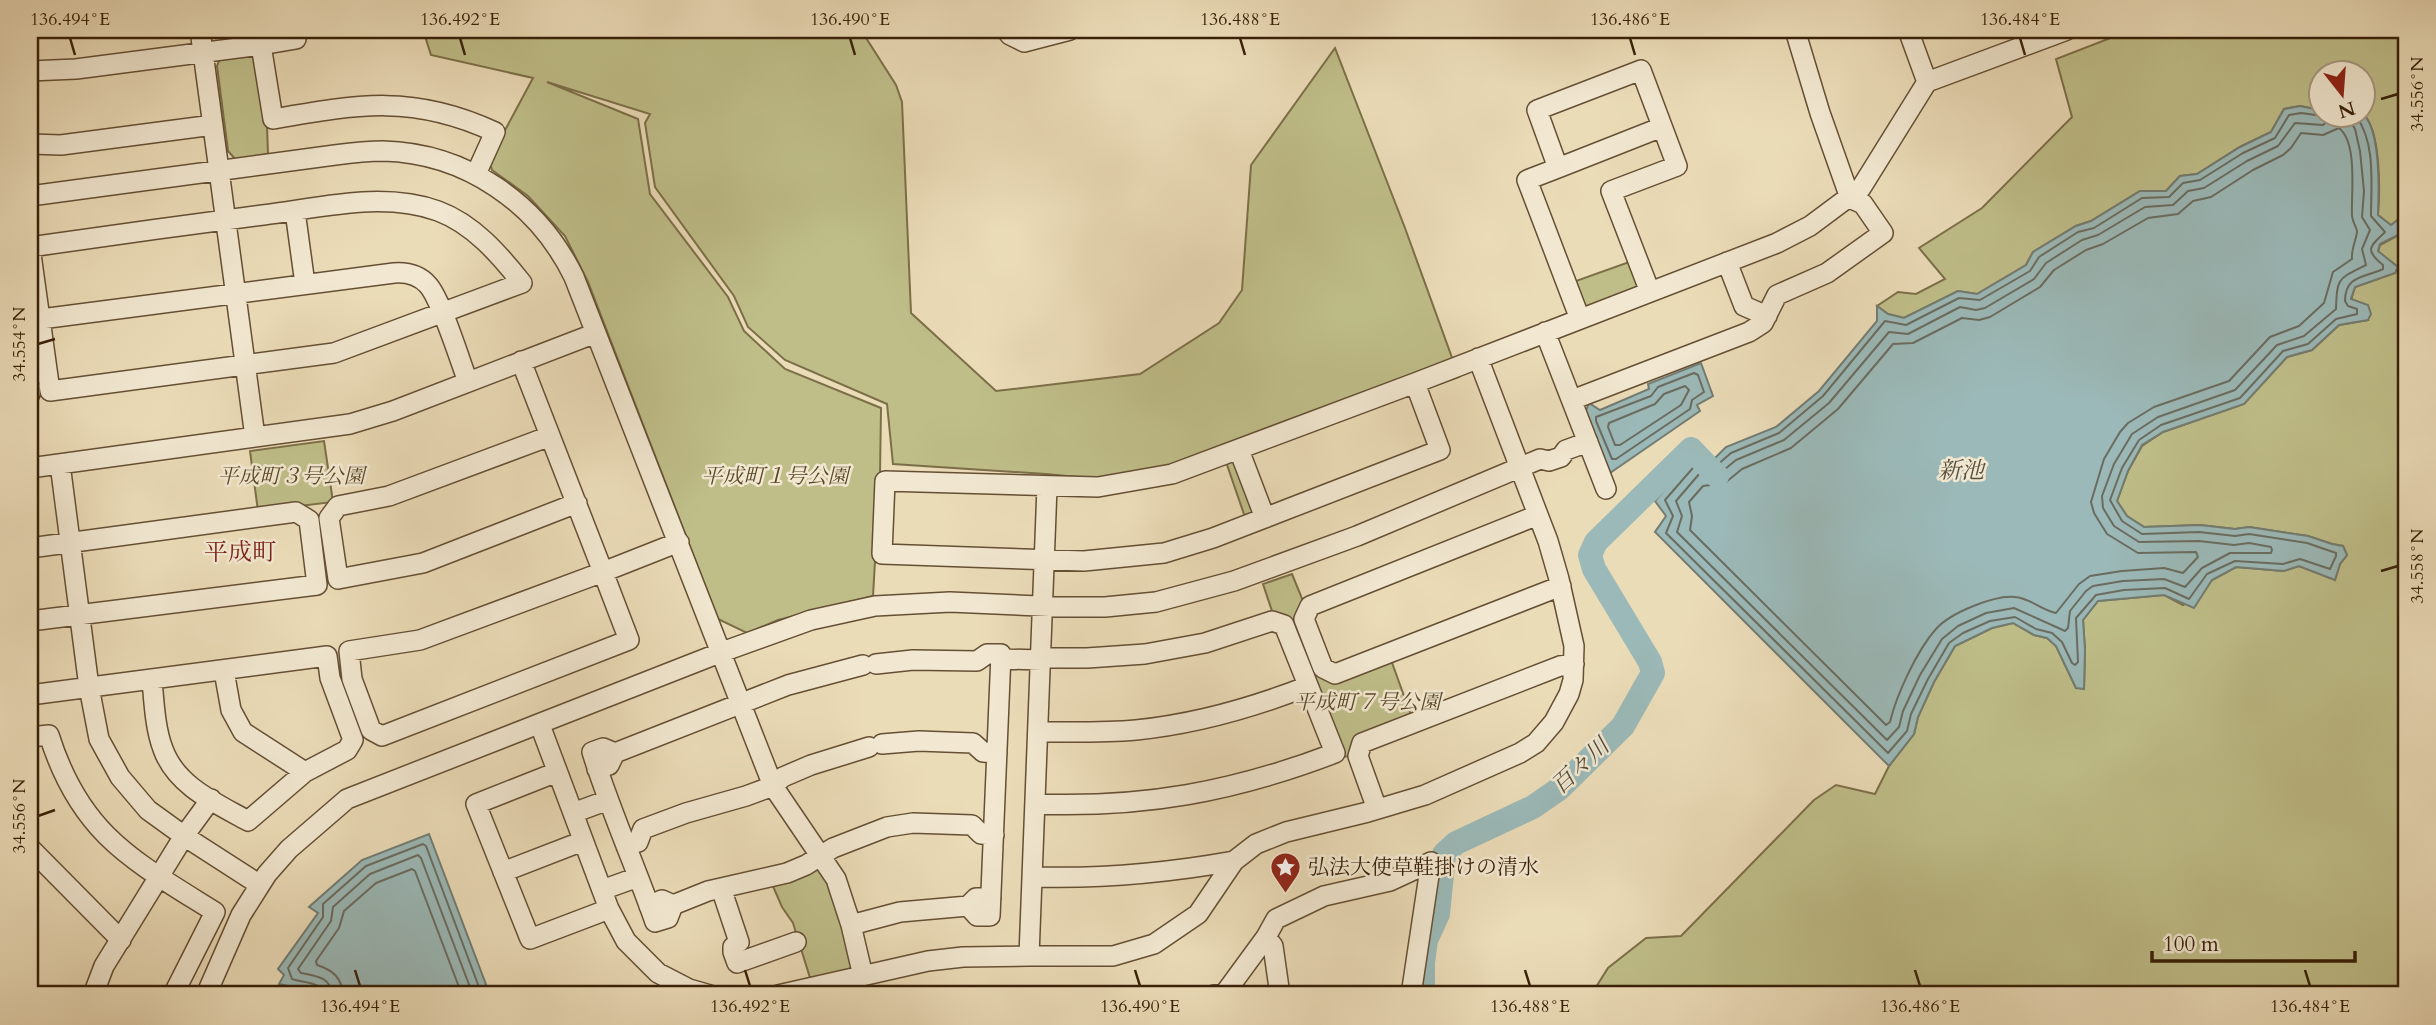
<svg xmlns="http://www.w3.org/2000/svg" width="2436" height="1025" font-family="Cardo,'Noto Serif JP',serif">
  <rect width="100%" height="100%" fill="#ebdcb8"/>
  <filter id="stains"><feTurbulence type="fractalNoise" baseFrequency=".00286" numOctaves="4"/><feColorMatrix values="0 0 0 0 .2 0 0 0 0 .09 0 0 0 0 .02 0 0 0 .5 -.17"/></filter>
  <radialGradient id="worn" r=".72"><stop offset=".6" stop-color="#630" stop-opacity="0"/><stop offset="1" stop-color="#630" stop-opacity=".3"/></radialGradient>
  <path fill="#bfbe89" stroke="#7c6f48" stroke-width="2" d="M423,30H861L896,85L902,102L911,313L996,391L1140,374L1219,323L1242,290L1251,165L1335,48L1405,228L1459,377L1237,458L1260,515L1246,520L1226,462L1160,485L1046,474L893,464L887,404L785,360L748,327L734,296L655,187L645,123L650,114L547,82L638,119L650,194L728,297L744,331L785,369L881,408L880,475L873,596L778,620L747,633L718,619L588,282L565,236L528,196L492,170L489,160L533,78L431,55Z
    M2131,30H2406V213L2391,226L2378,215C2380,191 2381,130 2363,114L2362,74H2320V110L2300,106L2284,109L2271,132L2240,147L2197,174L2180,176L2166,191H2140L2091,221L2076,226L2033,252L2026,265L1977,294L1958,291L1904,318L1888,314L1877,306L1898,292L1916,294L1945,279L1919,248L1982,208L2072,117L2056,59Z
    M249,51L258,61L267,125L268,154L236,160L228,151L217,66L221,56Z
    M2406,231V995H1591L1608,968L1646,938L1681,936L1814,800L1836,785L1875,794L1889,766L1914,734L1918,717L1934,682L1955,646L1992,628L2013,623L2034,635L2047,638L2056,646L2076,688H2084L2085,650L2083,620L2098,601L2164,595L2183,605L2199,596L2212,580L2236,567L2283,571L2299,566L2335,580L2340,564L2347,555L2343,546L2332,544L2308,536L2249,527L2235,529L2200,525L2144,527L2127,516L2117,501L2128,471L2142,446L2163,432L2244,404L2287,357L2312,350L2339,325L2368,320L2351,300L2355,287L2395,273L2398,267L2378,252L2380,245Z
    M1632,261L1640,284L1636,291L1589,310L1581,304L1573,282Z
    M324,441L333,502L258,511L250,451Z
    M1292,574L1303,601L1319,675L1391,660L1412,718L1350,756L1342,757L1273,614L1263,584Z
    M813,868L826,873L852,962L850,972L811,981L793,923L782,907L772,884Z"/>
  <path fill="#9bb9b8" stroke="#737c72" stroke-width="2" d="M2300,106L2320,110V116H2362L2363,114C2381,130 2379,191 2378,215L2391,225L2406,213V231L2380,244L2378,251L2398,267L2395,273L2355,287L2351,299L2368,305L2371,314L2368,320L2339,325L2312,350L2287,357L2244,404L2163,432L2142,445L2128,471L2117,501L2127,516L2144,527L2200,525L2235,529L2249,527L2308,536L2332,544L2343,546L2347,555L2340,564L2335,580L2299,566L2284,571L2236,567L2212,580L2194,608L2164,595L2098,601L2083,620L2085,650L2084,689L2076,688L2056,646L2047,638L2034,635L2013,623L1992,628L1955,646L1934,682L1918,717L1914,734L1889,766L1655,532L1666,516L1655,501L1700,448L1713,460L1726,447L1776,427L1819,391L1877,321V306L1888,314L1904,318L1958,291L1977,294L2026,265L2033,252L2076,226L2091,221L2140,191H2166L2180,176L2197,174L2240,147L2271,132L2284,109Z
    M1701,363L1713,396L1697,405L1700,411L1610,473L1585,413L1589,403L1600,410L1649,389L1648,384Z
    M429,834L490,995H331L279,984L284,975L278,969L318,913L309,907L362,860Z"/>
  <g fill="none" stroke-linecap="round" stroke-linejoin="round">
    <path stroke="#6a6c60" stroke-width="2" d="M2323,116L2301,113L2289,115L2275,138L2243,153L2200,180L2183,183L2169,197L2142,198L2094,228L2078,232L2039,257L2030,271L1980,300L1959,298L1906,325L1885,321L1823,396L1779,433L1731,453L1716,466L1699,461L1665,500L1673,516L1666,533L1888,753L1907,731L1911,714L1928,679L1949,643L1963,633L1990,621L2015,617L2036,629L2052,633L2062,642L2072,663L2075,665L2078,662L2076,618L2096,595L2124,590L2165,588L2189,599L2207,574L2235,561L2283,564L2300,559L2330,569L2336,556V553L2307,543L2249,534L2235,536L2199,532L2142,534L2122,521L2110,500L2122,468L2139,440L2161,425L2240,398L2283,351L2308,344L2336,319L2357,314V309L2348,306L2345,301C2345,275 2364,278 2383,269V265C2363,249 2371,246 2385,232L2371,216C2371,184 2376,143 2356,116
      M2334,116L2323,125L2295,123L2278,146L2247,161L2204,188L2188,191L2173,205L2145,207L2098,235L2082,240L2046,263L2034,279L1985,308L1976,310L1960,307L1908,334L1889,332L1829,403L1784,440L1736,460L1719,474L1700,473L1676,501L1682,516L1677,532L1887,740L1899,727L1903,711L1920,675L1942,639L1958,626L1986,613L2014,608L2065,631L2068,628L2070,611L2086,591L2093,586L2123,581L2164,579L2185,587L2202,568L2230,553H2271L2272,550L2271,547L2249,543L2234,545L2199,541L2139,542L2114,526L2103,508L2102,496L2114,464L2132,434L2158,417L2235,390L2277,345L2304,336L2336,309C2337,277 2338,279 2366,265L2362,249L2370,230L2362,217L2364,191L2360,151L2355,129L2347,116
      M2339,128C2358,143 2351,193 2352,215C2352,221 2356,226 2357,231C2357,238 2351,249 2352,259L2333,272L2324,303L2299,326L2270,337L2229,381L2154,407L2128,423L2120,432L2104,459L2091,502L2094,513L2107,534L2138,553L2196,552L2198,557L2183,573L2164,568L2122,571L2090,576L2079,584L2056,613C2041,610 2030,598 2015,597C1994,595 1950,613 1936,629C1917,650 1896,696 1890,722L1886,725L1690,530L1692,516L1689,502L1703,486L1725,483L1742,469L1791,448L1838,409L1893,344L1913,343L1962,318L1979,320L1990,317L2040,287L2054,270L2086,250L2103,244L2148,218L2178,214L2193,201L2211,197L2253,170L2283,155L2291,148L2301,133L2323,135Z
      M1694,373L1698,375L1704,392L1692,400L1690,409L1616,459H1612L1596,421V417L1651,396L1658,387Z
      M1685,386L1689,390L1681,405L1620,445H1615L1608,427L1609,423L1655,404L1664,394Z
      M323,995C322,981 303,983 292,979L288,968L323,917V904L366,866L423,844L426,846L482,995
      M332,995C331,977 316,976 301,973L298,969L331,921L333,907L370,874L418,855L421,858L473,995
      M343,995C342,978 333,970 317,965L316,961L339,928L344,911L376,883L412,869L415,871L462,995"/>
    <path stroke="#9bb9b8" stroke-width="24" d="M1423,995V963L1426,940L1438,914L1444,854L1456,843L1533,807L1559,789L1623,726L1653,673L1650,662L1594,569L1590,555L1596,542L1691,449L1717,476"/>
    <defs>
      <path id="minor" d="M200,30L255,437
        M1006,30L1010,35L1024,42L1070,30
        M1908,30L1927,82
        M261,45L296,39
        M30,71L76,69L261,45L273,119C358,104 414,94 495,132L476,174
        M30,144L61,145L213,125
        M1558,168L1662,127
        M30,196L335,155C350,153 367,151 383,151C466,153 538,203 574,277L773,786L836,879L851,925L863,976
        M295,211L305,284
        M30,247C108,236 185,225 263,215C320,208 382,191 438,211C473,224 499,254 522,283L334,353L50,391L30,247
        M1727,262L1744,306L1767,316
        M41,319L394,273C407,272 419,275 428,285C441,299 460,361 468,382
        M1580,319L1527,180L1558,168L1537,110L1641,70L1677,166L1611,191L1650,292
        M1545,332L1606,489
        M521,361L603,572L679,542
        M1415,383L1440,450L1213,538L1164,553L1084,561L882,554L885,481L1098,487L1172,474L1415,383L1777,243L1810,226L1861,188L1927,82L2067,30
        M30,386V394
        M1572,400L1749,332L1763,323L1777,295L1827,273L1883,233L1863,204L1850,198L1820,113L1795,30
        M550,436L389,496L338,506L329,518L338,579L423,563L577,503
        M1239,450L1265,518
        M60,464L89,687L99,739L120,777L148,810L184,836L260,885
        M30,468L350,424L393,411L596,333
        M1047,487L1029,956H1113L1154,944L1198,914L1234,861L1256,844L1286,832L1368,812L1425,795L1520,753L1536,743L1554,722L1569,694L1573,680L1574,646L1559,579L1548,541L1478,358
        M1538,515L1310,606L1304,619L1323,668L1335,674L1561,586
        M30,548L296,512L309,520L317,585L30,621
        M603,572L629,640L382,736L371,730L352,679L349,651L420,640Z
        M1001,659L1042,660
        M876,664L913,660L977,661L987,654H1001L990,916H977L968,906L976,898H991
        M224,671L231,710L243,732L305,772
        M30,695L327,656L330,678L353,740L347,750L305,772L248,821C216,803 176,786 163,749C155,728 154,702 152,680
        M540,725L609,909L626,941L658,973L689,989L710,995
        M1039,732C1071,732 1103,733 1136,730C1195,724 1252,708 1308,686
        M30,737L49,735C80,834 132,860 215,912L173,995
        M882,744L919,741L973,743L983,752L997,753
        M615,753L788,685L863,665
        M597,769L609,765L615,753L603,748L592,752C610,810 635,865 655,922L668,918L673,905L662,900L649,906
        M557,772L476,804L530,939L609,909
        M1035,804C1144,808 1233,792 1335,753L1284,625L1272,621L1205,643L1145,654L1087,658H1042
        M1377,809L1358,756L1362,743L1560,666L1574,664
        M573,813L608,800
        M626,846L638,842L643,829L686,813L746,796L773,786L783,777L811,765L869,747
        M30,848L121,940
        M503,872L583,841
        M1033,877C1102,879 1167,873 1234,861
        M721,888L739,942L733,947V952L737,963L796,942
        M602,890L638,877
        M673,905L708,891L787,873L806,865L833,848L887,827L913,823L972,825L981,834L994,835
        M851,925L900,912L968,906
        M1266,937L1273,946L1280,995
        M93,995L104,966L184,836L211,799
        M206,995L241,915L267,874L289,849L347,799L722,652L811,620L875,606L950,602L1061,607H1105L1156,602L1234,581L1357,536L1528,464L1540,459L1549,461L1561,457L1566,450L1588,442
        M778,995L928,961L963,957L1029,956
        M1214,995L1225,993L1266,937L1276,919L1324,896L1390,881L1431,862
        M1411,995L1431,862"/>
    </defs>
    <use href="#minor" stroke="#654f34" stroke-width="22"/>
    <use href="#minor" stroke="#f2e8d1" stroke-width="19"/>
  </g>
  <path fill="none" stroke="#382008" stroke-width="2.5" d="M70,38L75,55M460,38L465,55M850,38L855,55M1240,38L1245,55M1630,38L1635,55M2020,38L2025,55M2381,99L2398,94M38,344L55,339M2381,571L2398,566M38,816L55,810M355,970L360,986M745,970L750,986M1135,970L1140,986M1525,970L1530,986M1915,970L1920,986M2305,970L2310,986"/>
  <defs>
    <symbol id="sight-pin" viewBox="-11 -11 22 30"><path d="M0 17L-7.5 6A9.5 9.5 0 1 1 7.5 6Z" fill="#8f2418" stroke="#f2e8d1"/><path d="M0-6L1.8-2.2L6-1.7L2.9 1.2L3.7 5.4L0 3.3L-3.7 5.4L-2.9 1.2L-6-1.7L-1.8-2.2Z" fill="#fff"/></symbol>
  </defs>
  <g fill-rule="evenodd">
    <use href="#sight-pin" x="1268" y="850" width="35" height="47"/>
  </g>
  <g text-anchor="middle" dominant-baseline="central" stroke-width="5" stroke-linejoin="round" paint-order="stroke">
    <g font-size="21" font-style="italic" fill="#5a4828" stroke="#f2e8d1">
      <text x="291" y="476">平成町３号公園</text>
      <text x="775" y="476">平成町１号公園</text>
      <text x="1367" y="702">平成町７号公園</text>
    </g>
    <g font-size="21" fill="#382008" stroke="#f2e8d1" text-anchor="start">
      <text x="1308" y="867">弘法大使草鞋掛けの清水</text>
    </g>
    <g font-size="23" font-style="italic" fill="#564e3d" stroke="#f2e8d1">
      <text x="1961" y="470">新池</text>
      <text transform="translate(1580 766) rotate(-43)">百々川</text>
    </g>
    <g font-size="24" fill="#7a1f14" stroke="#f2e8d1">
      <text x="240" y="552">平成町</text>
    </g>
  </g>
  <rect width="2436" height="1025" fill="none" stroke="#ebdcb8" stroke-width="77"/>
  <g transform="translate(2342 94) rotate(163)"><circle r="33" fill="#f2e8d1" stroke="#a89881" stroke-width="2"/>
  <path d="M0-5L12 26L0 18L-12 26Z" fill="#8f2418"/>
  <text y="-10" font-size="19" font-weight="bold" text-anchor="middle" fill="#382008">N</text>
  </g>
  <path d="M2152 951v10h203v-10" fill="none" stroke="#382008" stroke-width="3.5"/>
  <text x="2163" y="951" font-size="21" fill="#382008" stroke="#f2e8d1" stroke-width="5" paint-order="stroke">100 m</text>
  <rect x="38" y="38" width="2360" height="948" fill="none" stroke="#382008" stroke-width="2.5"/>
  <g font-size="18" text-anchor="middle" fill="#382008">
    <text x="70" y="25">136.494°E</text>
    <text x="460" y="25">136.492°E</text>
    <text x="850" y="25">136.490°E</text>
    <text x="1240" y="25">136.488°E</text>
    <text x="1630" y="25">136.486°E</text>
    <text x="2020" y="25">136.484°E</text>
    <text transform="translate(2417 94) rotate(-90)" y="6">34.556°N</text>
    <text transform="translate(19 344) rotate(-90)" y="6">34.554°N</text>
    <text transform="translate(2417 566) rotate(-90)" y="6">34.558°N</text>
    <text transform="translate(19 816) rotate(-90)" y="6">34.556°N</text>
    <text x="360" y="1012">136.494°E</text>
    <text x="750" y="1012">136.492°E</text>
    <text x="1140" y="1012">136.490°E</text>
    <text x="1530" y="1012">136.488°E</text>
    <text x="1920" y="1012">136.486°E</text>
    <text x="2310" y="1012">136.484°E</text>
  </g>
  <rect width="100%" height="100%" filter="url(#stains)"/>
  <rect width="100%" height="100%" fill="url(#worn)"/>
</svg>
